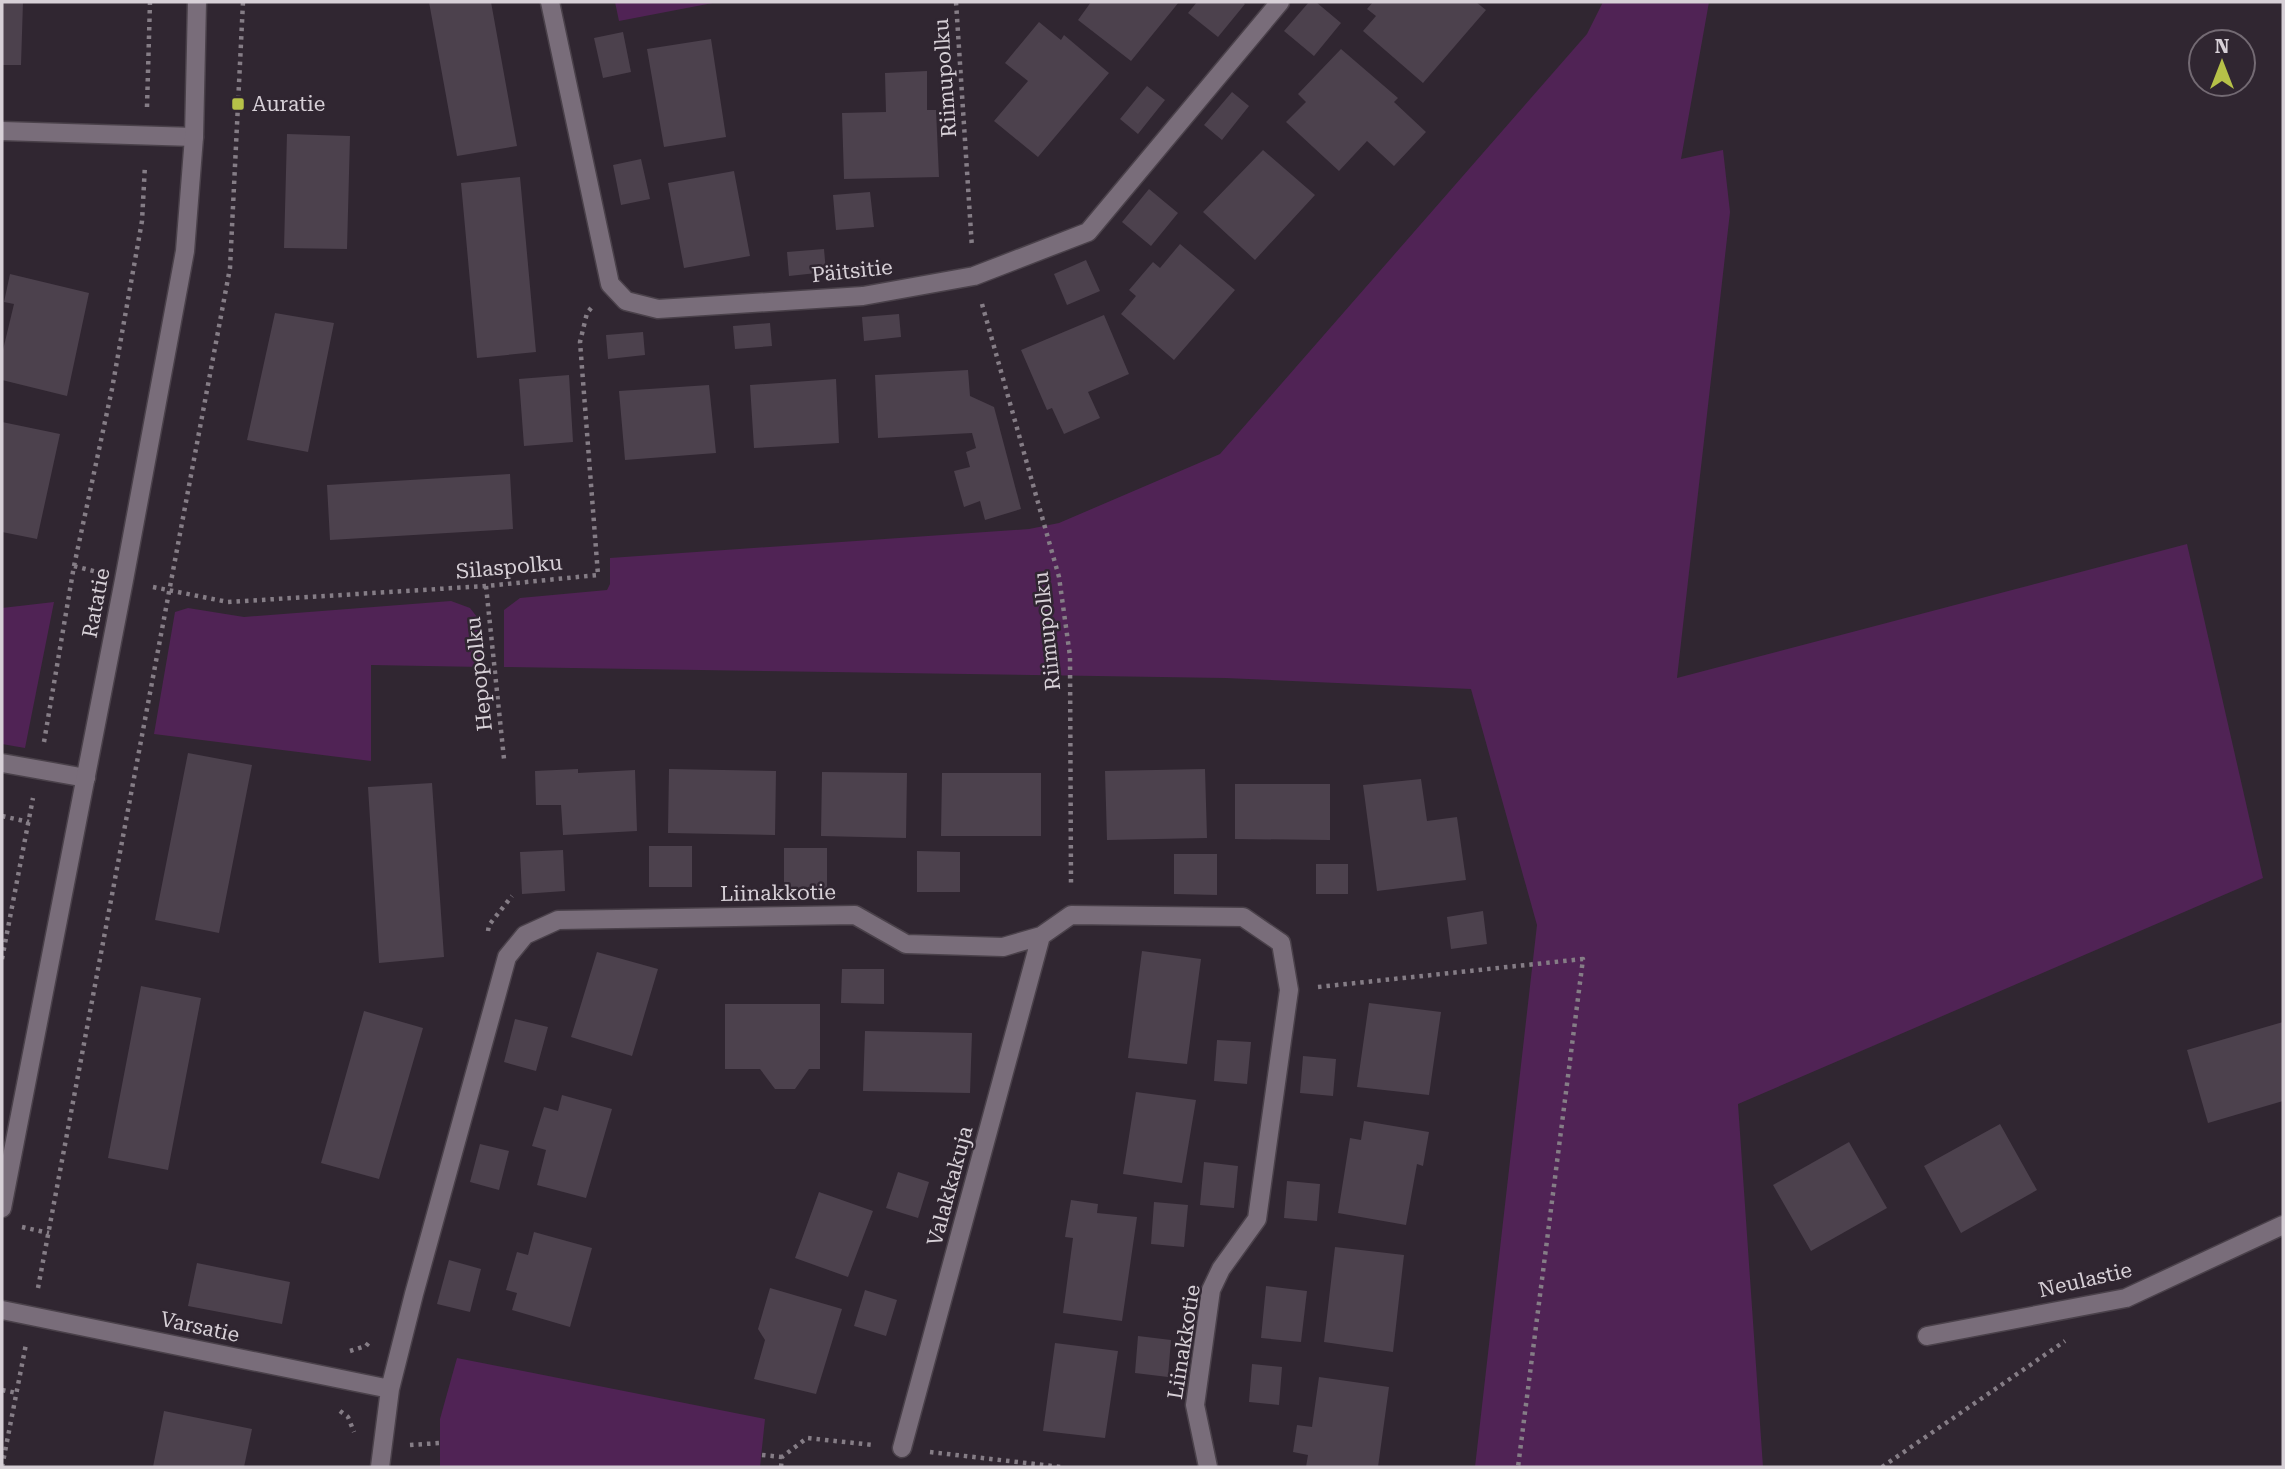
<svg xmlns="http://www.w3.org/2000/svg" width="2285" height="1469" font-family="'Roboto Serif',serif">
  <rect width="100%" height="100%" fill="#302631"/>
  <path fill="#502355" d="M615,2H718L619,21Z
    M1603,2H1709L1681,159L1723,150L1730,212L1677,678L2187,544L2263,878L1738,1104L1763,1467H1475L1537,925L1471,689L1225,678L504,667V610L520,598L607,590L610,584V558L1029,529L1059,523L1220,454L1587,34Z
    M451,601L470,608L481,622L483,667L371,665V761L154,734L175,612L188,608L244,617Z
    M54,602L25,748L2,744V608Z
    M457,1358L765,1419L760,1467H440V1419Z"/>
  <path fill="#4c414d" d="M2,2H23L21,65H2Z
    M429,2H491L517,146L457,156Z
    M1091,2H1179L1131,61L1078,20Z
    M1197,2H1242L1245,4L1218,37L1188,13Z
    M1309,2H1316L1341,23L1314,56L1284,31Z
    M1373,2H1476L1486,10L1423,83L1363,31L1376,16L1367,9Z
    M1039,22L1061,40L1064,35L1109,73L1038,157L994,121L1028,81L1005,63Z
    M623,32L631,72L603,78L594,38Z
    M711,39L726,137L664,147L647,49Z
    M1341,49L1398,98L1394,102L1426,132L1394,166L1367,141L1339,171L1286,122L1306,102L1298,94Z
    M927,71V110H936L939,177L844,179L842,113L886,112L885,73Z
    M1147,86L1165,100L1138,134L1120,119Z
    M1232,92L1249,106L1222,140L1204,125Z
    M287,134L350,136L347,249L284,248Z
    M1263,150L1315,195L1255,260L1203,212Z
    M641,159L650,199L621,205L613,165Z
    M734,171L750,256L684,268L668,183Z
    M520,177L536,352L477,358L461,183Z
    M1149,189L1178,213L1151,246L1122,222Z
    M870,192L874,227L836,230L833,195Z
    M1180,244L1235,290L1174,360L1121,314L1136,296L1129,290L1153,262L1160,268Z
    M824,249L826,272L789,276L787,252Z
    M1086,260L1100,291L1067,305L1054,274Z
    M10,274L89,293L67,396L2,380V354L14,304L4,302Z
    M275,313L334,323L308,452L247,440Z
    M899,314L901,337L864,341L862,317Z
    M1104,315L1129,374L1088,392L1100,418L1064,434L1052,408L1047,410L1021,350Z
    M770,323L772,346L735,349L733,326Z
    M643,332L645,355L608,359L606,335Z
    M968,370L970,396L994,407L1021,509L985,520L980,501L964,507L954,471L970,467L966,452L976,448L972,433L878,438L875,375Z
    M569,375L573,442L524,446L519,379Z
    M836,379L839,443L754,448L750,385Z
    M709,385L716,453L625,460L619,391Z
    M2,422L60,434L37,539L2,532Z
    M510,474L513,529L330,540L327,485Z
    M188,753L252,765L219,933L155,920Z
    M578,769V773L635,770L637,831L563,835L561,805H536L535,771Z
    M669,769L776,771L775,835L668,833Z
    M1205,769L1207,838L1107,840L1105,771Z
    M822,772L907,773L906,838L821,836Z
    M942,773H1041V836H941Z
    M1421,779L1427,821L1457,817L1466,880L1377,891L1363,785Z
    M432,783L444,957L379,963L368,787Z
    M1235,784H1330V840L1235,839Z
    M649,846H692V887H649Z
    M784,848H827V889L784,888Z
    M563,850L565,891L522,894L520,852Z
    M917,851L960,852V892H917Z
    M1174,854H1217V895L1174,894Z
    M1316,864H1348V894H1316Z
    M1483,911L1487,944L1451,949L1447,917Z
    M1142,951L1201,959L1187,1064L1128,1058Z
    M597,952L658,969L632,1056L571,1037Z
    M842,969H884V1004L841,1003Z
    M141,986L201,998L168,1170L108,1158Z
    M1369,1003L1441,1012L1429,1095L1357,1087Z
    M725,1004H820V1069H809L795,1089H775L760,1069H725Z
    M364,1011L423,1028L379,1179L321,1163Z
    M515,1019L548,1027L536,1071L504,1062Z
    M2283,1022V1101L2208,1123L2187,1050Z
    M865,1031L972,1033L970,1093L863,1091Z
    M1217,1040L1251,1042L1247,1084L1214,1081Z
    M1303,1056L1336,1059L1333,1096L1300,1093Z
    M1136,1092L1196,1100L1182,1183L1123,1174Z
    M562,1095L612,1109L586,1198L537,1185L546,1150L532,1146L544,1107L558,1111Z
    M1364,1121L1429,1132L1423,1166L1417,1164L1406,1225L1338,1213L1350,1138L1361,1140Z
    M2000,1124L2037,1190L1961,1233L1924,1166Z
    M1849,1142L1887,1208L1811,1251L1773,1185Z
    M480,1144L509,1151L499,1190L470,1182Z
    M1204,1162L1238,1166L1234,1208L1200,1205Z
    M898,1172L929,1182L918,1218L886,1208Z
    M1287,1181L1320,1184L1317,1221L1284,1218Z
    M819,1192L873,1211L848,1277L795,1258Z
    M1071,1200L1098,1204L1097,1213L1137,1217L1122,1321L1063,1313L1073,1238L1065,1237Z
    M1154,1202L1188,1205L1184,1247L1151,1244Z
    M534,1232L592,1248L570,1327L512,1310L517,1293L506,1290L517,1252L528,1255Z
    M1335,1247L1404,1255L1393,1352L1324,1342Z
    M449,1260L481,1269L470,1312L437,1304Z
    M197,1263L290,1282L282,1324L188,1306Z
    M1266,1286L1307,1291L1301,1342L1261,1338Z
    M770,1288L842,1309L816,1394L754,1379L765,1340L758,1329Z
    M865,1290L897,1300L886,1336L854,1326Z
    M1138,1336L1171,1340L1168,1377L1135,1373Z
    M1055,1343L1118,1351L1105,1438L1043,1431Z
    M1252,1364L1282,1367L1279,1405L1249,1402Z
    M1319,1377L1389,1387L1378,1467H1306L1308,1455L1293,1452L1297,1425L1312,1427Z
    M164,1411L252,1429L244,1467H153Z"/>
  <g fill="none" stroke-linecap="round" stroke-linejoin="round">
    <defs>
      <path id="minor" d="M550,2L610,284L626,301L658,309L863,296L974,276L1088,232L1280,2
        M2,131L194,137
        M2,763L86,778
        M2,1310L390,1389
        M1927,1336L2126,1298L2283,1225
        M902,1448L1041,936
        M380,1467L390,1389L414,1294L507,957L525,935L558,920L855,915L906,944L1003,947L1041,936L1071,915L1243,917L1281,943L1289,990L1257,1219L1221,1269L1211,1290L1195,1405L1208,1467"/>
      <path id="tertiary" d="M2,1208L124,580L185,251L194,137L197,2"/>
    </defs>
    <use href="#minor" stroke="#4a414a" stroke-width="21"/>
    <use href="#tertiary" stroke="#4a414a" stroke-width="21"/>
    <path stroke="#857d86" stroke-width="4.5" stroke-dasharray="3.5 5" stroke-linecap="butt" d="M956,2L972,248
      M147,107L150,2
      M982,304L1059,577L1070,656L1071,886
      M74,566L97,572
      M486,586L504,759
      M153,587L228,602L486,586L598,575L580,342L587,313L592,307
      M44,742L74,566L112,389L142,221L145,165
      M2,816L29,822
      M488,931L489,925L512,896
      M2,959L33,798
      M1318,987L1583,959L1518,1467
      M22,1227L49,1233
      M38,1288L230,268L243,2
      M350,1351L366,1346L370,1341
      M2,1390L17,1393
      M340,1411L348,1417L354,1432
      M410,1445L440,1443
      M930,1452L1061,1467
      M762,1455L782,1457
      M2,1467L26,1344
      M781,1467L782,1457L807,1438L873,1445
      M1882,1467L2065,1341"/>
    <use href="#minor" stroke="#796d7a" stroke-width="18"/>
    <use href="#tertiary" stroke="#796d7a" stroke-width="18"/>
  </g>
  <rect fill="#b6c148" stroke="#302631" stroke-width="2.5" x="231" y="97" width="14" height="14" rx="3.5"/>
  <g text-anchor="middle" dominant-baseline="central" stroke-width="5" stroke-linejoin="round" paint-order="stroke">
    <g font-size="21" fill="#d7d0d7" stroke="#302631">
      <text transform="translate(945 78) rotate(-94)">Riimupolku</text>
      <text transform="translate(852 271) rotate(-6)">Päitsitie</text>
      <text transform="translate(509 567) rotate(-5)">Silaspolku</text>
      <text transform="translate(96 603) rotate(-79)">Ratatie</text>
      <text transform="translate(1047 631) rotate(-96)">Riimupolku</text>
      <text transform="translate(479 674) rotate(-96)">Hepopolku</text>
      <text transform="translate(778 893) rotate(-1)">Liinakkotie</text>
      <text transform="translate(950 1186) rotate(-75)">Valakkakuja</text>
      <text transform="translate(2085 1280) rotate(-13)">Neulastie</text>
      <text transform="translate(200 1327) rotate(12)">Varsatie</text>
      <text transform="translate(1184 1342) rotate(-81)">Liinakkotie</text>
    </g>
    <g font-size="21" fill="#d7d0d7" stroke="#302631" text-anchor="start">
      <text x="252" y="104">Auratie</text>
    </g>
  </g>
  <rect width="2285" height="1469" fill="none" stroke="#d7d0d7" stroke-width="7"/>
  <g transform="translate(2222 63)"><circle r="33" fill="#302631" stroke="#736a73" stroke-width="2"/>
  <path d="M0-5L12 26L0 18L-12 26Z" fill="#b6c148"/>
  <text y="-10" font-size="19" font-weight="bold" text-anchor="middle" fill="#d7d0d7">N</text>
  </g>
</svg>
